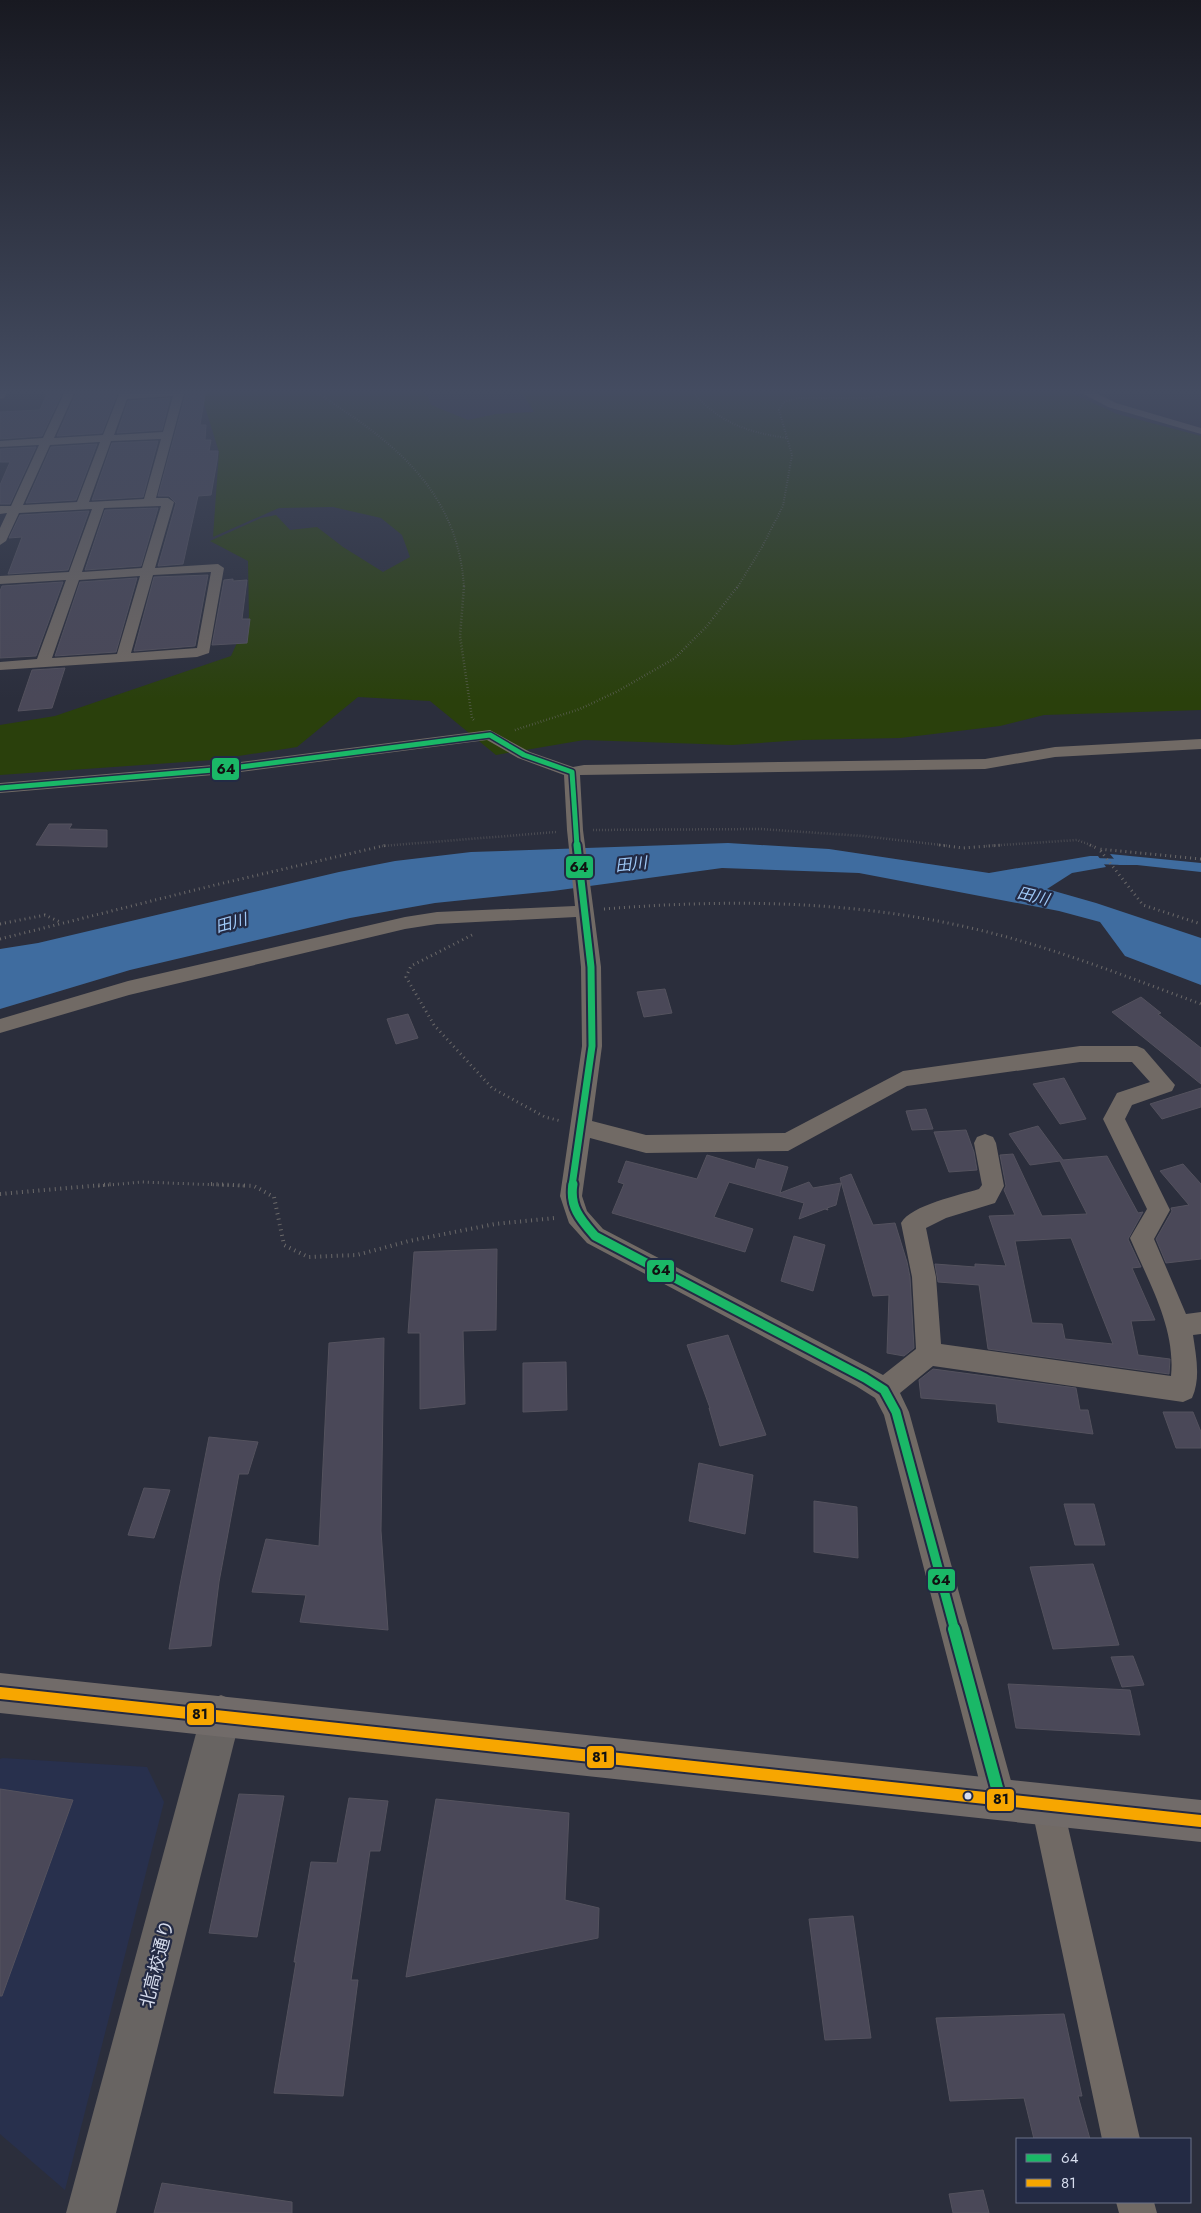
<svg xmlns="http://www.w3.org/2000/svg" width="1201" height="2213" font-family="Jost,'Noto Sans JP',sans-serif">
  <rect width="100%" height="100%" fill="#2b2e3c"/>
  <path fill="#28304d" d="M3,1758L147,1767L164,1802L65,2190L0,2134V1759Z"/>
  <path fill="#2a400c" d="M193,389H414L427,395L431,405L468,420L496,414L534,412L524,395L503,389H1063L1117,414L1201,436V710L1044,715L1000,726L900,738L802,740L732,745L584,740L496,755L430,701L358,697L297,747L213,760L0,775V725L55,716L231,656L249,617L248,561L210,541L261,518L276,515L290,530L317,527L343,547L383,572L410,557L402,535L381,518L333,507L279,508L213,537L219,452L201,394Z"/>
  <path fill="#3f6c9f" d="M728,843L829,849L989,873L1090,856H1098L1106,867L1072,873L1047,889L1096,903L1201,938V985L1125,956L1100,922L1059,911L859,873L722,868L553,891L435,903L350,918L130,970L0,1009V949L38,943L339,872L395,861L471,852Z
    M1110,854L1201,863V872L1137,865H1119Z"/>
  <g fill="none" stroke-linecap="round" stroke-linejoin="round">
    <path stroke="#3f6c9f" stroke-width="6" d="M1094,861L1124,862"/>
  </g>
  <path fill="#4a4858" stroke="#54525e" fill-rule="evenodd" d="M49,389H64L42,436L0,439V412L40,410Z
    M78,389H119L102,433L57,436Z
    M182,389H206L200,425H206L205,440H211L209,451H218L217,461L211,495L198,496L183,564L158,566L176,503L169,496H158L186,393Z
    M170,398L162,430L117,433L128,401Z
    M158,441L143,497L92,500L112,443Z
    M97,444L76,500L26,503L51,447Z
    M36,447L10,504H0V485L10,462H0V449Z
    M158,508L141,566L85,570L105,510Z
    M89,511L68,570L8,574L22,537L9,538L20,515Z
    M208,575L195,646L134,651L154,577Z
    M137,578L116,652L55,656L80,582Z
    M233,579V581L247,580L242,619H250L247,643L212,645L224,580Z
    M63,582L36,656L0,658V591L2,586Z
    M65,668L52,708L18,711L32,670Z
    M49,824H72L69,829L107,830V847L36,845Z
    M665,989L672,1013L644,1017L637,992Z
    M1141,997L1161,1013L1158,1014L1201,1048V1084L1112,1012Z
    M408,1014L418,1038L396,1044L387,1019Z
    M1064,1078L1086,1119L1060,1124L1033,1084Z
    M1201,1088V1107L1162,1119L1150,1104Z
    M926,1109L933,1129L912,1130L906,1111Z
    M1038,1126L1063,1160L1107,1156L1138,1213L1143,1212L1128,1239L1141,1267L1132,1268L1155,1320L1131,1321L1138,1355L1170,1359L1169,1374L988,1349L979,1285L938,1282L935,1264L975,1267V1264L1006,1266L989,1216L1015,1215L1004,1190L1006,1186L1000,1155L1013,1154L1042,1216L1087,1214L1060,1161L1030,1165L1009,1134ZM1071,1238L1113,1344L1065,1339L1062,1324L1032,1323L1015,1241Z
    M966,1130L974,1152L977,1170L949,1172L934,1132Z
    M707,1155L755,1169L758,1159L788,1167L780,1193L809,1182L813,1188L841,1183L836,1205L827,1208L828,1210L825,1209L799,1219L804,1203L729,1182L714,1217L753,1229L745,1252L612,1213L624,1184L618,1182L626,1161L697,1179Z
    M1183,1164L1201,1184V1259L1166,1263L1156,1239L1172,1211L1171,1208L1189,1205L1160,1171Z
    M851,1174L873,1225L895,1223L907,1262L910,1277L914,1348L904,1356L887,1353L889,1295L873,1296L840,1178Z
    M794,1236L825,1245L813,1291L781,1281Z
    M497,1249L496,1330L463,1331L465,1404L420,1409V1333H408L414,1252Z
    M728,1335L766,1435L720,1446L709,1408H710L687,1345Z
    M384,1338L381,1531L388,1630L300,1622L306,1595L252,1592L266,1539L319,1546L329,1343Z
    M566,1362L567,1410L523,1412V1363Z
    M933,1369L1076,1388L1080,1410H1088L1093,1434L998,1422L996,1404L921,1398L919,1380Z
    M1163,1412H1193L1201,1432V1448H1176Z
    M209,1437L258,1442L248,1474H239L219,1582L211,1646L169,1649L180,1585Z
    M699,1463L753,1475L745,1534L689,1521Z
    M144,1488L170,1490L154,1538L128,1535Z
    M814,1501L857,1507L858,1558L814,1552Z
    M1064,1504H1094L1105,1545H1075Z
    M1093,1564L1119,1645L1053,1649L1030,1567Z
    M1133,1656L1144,1685L1122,1687L1111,1657Z
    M1008,1684L1130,1690L1140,1735L1016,1728Z
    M0,1789L73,1800L2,1996H0Z
    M239,1794L284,1796L257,1937L209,1933Z
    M349,1798L388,1801L380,1851H370L351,1980H358L343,2096L274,2093L296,1962H294L311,1862L337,1863Z
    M436,1799L569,1813L565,1900L599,1908L598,1938L406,1977Z
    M853,1916L871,2038L825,2040L809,1919Z
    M1064,2014L1082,2096H1078L1090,2139H1034L1024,2098L950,2101L936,2018Z
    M162,2183L292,2202V2213H154Z
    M983,2190L989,2213H953L949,2194Z"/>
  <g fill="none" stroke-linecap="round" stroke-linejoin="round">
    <path stroke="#6b6969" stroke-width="2" stroke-dasharray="0.5 2" stroke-linecap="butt" d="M311,389C389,439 458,487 464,588
      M690,389C718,422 745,432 787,438
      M737,588L762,547L783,506L792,455L779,410L784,402L797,398H873L924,389"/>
    <path stroke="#6b6969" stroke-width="2.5" stroke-dasharray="0.5 2.5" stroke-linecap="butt" d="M464,586L460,636L472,718L475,721
      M515,730L580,709L618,691L675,658L707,626L738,586
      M593,830L760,829L863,836L950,846
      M382,846L557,832
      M986,846L1077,840L1093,846"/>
    <path stroke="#6b6969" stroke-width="3" stroke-dasharray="1 4" stroke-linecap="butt" d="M939,845L963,848L1003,845
      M1090,845L1099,849
      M1201,859L1099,849L1143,905L1201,924
      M604,909C729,899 853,900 975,929C1053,947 1127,977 1201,1004
      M0,924L45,915L60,922
      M472,935L411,966L406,977L434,1025L492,1088L545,1117L561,1121
      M0,939L215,885L387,845
      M98,1186L142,1182L246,1186"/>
    <path stroke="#6b6969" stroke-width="4" stroke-dasharray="1 4.5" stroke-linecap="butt" d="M211,1184L254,1186L274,1197L284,1245L308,1257L357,1255L409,1241L495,1224L555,1218
      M0,1194L113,1184"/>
    <path fill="#716a65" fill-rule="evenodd" d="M0,389H9L4,398L0,399Z
      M66,389H76L54,438L103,435L121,389H131L130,393L179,390L184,393L156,498H168L174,502L155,568L218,564L224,568L209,653L197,657L0,670V662L37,659L66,580L0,584V576L69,572L92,509L19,513L6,541L0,545V528L7,513L0,514V506H11L39,445L0,447V441L43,438ZM173,396L163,432L114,435L127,399ZM161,439L144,499L89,502L111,441ZM100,442L77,502L23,505L50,445ZM161,506L142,568L82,572L104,508ZM211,572L197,648L131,653L153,575ZM140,576L117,654L52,658L79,580Z
      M1074,389H1088L1116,403L1201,428V434L1108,407Z
      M490,730L530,752L573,767L584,765L985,759L1055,747L1201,739V749L1055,757L985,769L580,775L583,830L601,967L602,1046L592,1121L646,1135L785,1133L903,1071L1080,1046H1137L1144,1049L1175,1085L1172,1091L1132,1105L1125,1119L1170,1210L1154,1239L1186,1314L1201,1312V1334L1193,1335C1196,1356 1201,1378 1192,1398L1183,1402L933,1366L900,1393L909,1412L1016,1799L1011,1810L1000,1815L989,1810L984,1799L884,1415L875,1398L856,1386L587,1243L569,1223L560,1196L582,1046L581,967L576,917L437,924L405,929L129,995L0,1033V1019L128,981L405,917L437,912L575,906L567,830L564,775L518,758L487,740L225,774L0,793V783L225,764ZM1080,1062H1132L1150,1082L1117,1093L1103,1119L1147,1209L1130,1238C1148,1281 1176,1328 1171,1376L941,1344L936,1277L926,1228L946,1218L995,1203L1004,1186L996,1143L993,1137L985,1134L977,1137L974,1143L982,1185L979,1189C960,1195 911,1205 901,1223L912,1277L916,1349L883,1375L603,1229L587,1211L582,1196L590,1138L646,1153L788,1151L907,1086Z
      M1047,1789L1058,1794L1063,1805L1140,2139H1102L1031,1805L1036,1794Z
      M1116,2202H1154L1157,2213H1119Z"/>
    <path fill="#686462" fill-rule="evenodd" d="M221,1695L235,1701L241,1715L116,2213H66L201,1715L207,1701Z"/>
    <path fill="#716b69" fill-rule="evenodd" d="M0,1673L1201,1800V1842L0,1713Z"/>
    <defs>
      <path id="bus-1-far3" d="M0,788L225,769L490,735L524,755L572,772L577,846"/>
      <path id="bus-1-far2" d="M572,1186L592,1046L591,967L577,845"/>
      <path id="bus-1-far1" d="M573,1184C569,1207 581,1220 595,1236L865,1378L884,1390L896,1412L955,1631"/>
      <path id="bus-1" d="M954,1629L1000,1799"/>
      <path id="bus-2" d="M0,1693L1201,1821"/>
    </defs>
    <use href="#bus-1-far3" stroke="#232a44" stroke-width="8"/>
    <use href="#bus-1-far2" stroke="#232a44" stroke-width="11"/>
    <use href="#bus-1-far1" stroke="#232a44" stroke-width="13"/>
    <use href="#bus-1" stroke="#232a44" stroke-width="16"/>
    <use href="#bus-2" stroke="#232a44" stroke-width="16"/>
    <use href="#bus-1-far3" stroke="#1ab867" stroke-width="5"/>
    <use href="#bus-1-far2" stroke="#1ab867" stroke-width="7"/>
    <use href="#bus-1-far1" stroke="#1ab867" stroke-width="9"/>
    <use href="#bus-1" stroke="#1ab867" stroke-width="12"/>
    <use href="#bus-2" stroke="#f7a600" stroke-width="12"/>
  </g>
  <linearGradient id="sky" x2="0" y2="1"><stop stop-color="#181921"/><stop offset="0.56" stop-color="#444c61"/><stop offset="1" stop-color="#444c61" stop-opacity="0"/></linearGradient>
  <rect width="1201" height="699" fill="url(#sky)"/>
  <circle fill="#d6dced" stroke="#232a44" stroke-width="2" cx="968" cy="1796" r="4.5"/>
  <g text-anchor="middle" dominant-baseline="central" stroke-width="4.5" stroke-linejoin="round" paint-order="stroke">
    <g font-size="16" font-style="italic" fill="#9fc8f6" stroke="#232a44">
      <text transform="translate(631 864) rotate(-6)">田川</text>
      <text transform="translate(1033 896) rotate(14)">田川</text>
      <text transform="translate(231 923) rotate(-15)">田川</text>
    </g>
    <g font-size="18" fill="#d6dced" stroke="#232a44">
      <text transform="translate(157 1964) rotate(-76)">北高校通り</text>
    </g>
  </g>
  <g stroke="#232a44" stroke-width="2">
    <rect x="211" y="757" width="29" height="24" rx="5" fill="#1ab867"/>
    <rect x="565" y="855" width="29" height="24" rx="5" fill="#1ab867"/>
    <rect x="646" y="1259" width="29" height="24" rx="5" fill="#1ab867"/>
    <rect x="927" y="1568" width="29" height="24" rx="5" fill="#1ab867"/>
    <rect x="186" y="1702" width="29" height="24" rx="5" fill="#f7a600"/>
    <rect x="586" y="1745" width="29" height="24" rx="5" fill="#f7a600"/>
    <rect x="986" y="1788" width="29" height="24" rx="5" fill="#f7a600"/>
  </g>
  <g font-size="14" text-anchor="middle" font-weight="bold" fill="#111">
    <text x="226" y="774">64</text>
    <text x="579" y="872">64</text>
    <text x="661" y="1275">64</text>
    <text x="941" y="1585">64</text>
    <text x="200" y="1719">81</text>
    <text x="600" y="1762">81</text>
    <text x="1001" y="1804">81</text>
  </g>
  <rect x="1016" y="2138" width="175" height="65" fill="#232a44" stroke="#6b7188"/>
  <rect x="1026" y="2154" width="25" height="8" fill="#1ab867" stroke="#6b7188"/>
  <text x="1061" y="2163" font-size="15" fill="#d6dced">64</text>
  <rect x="1026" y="2179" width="25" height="8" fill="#f7a600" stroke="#6b7188"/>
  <text x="1061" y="2188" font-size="15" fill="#d6dced">81</text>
</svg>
